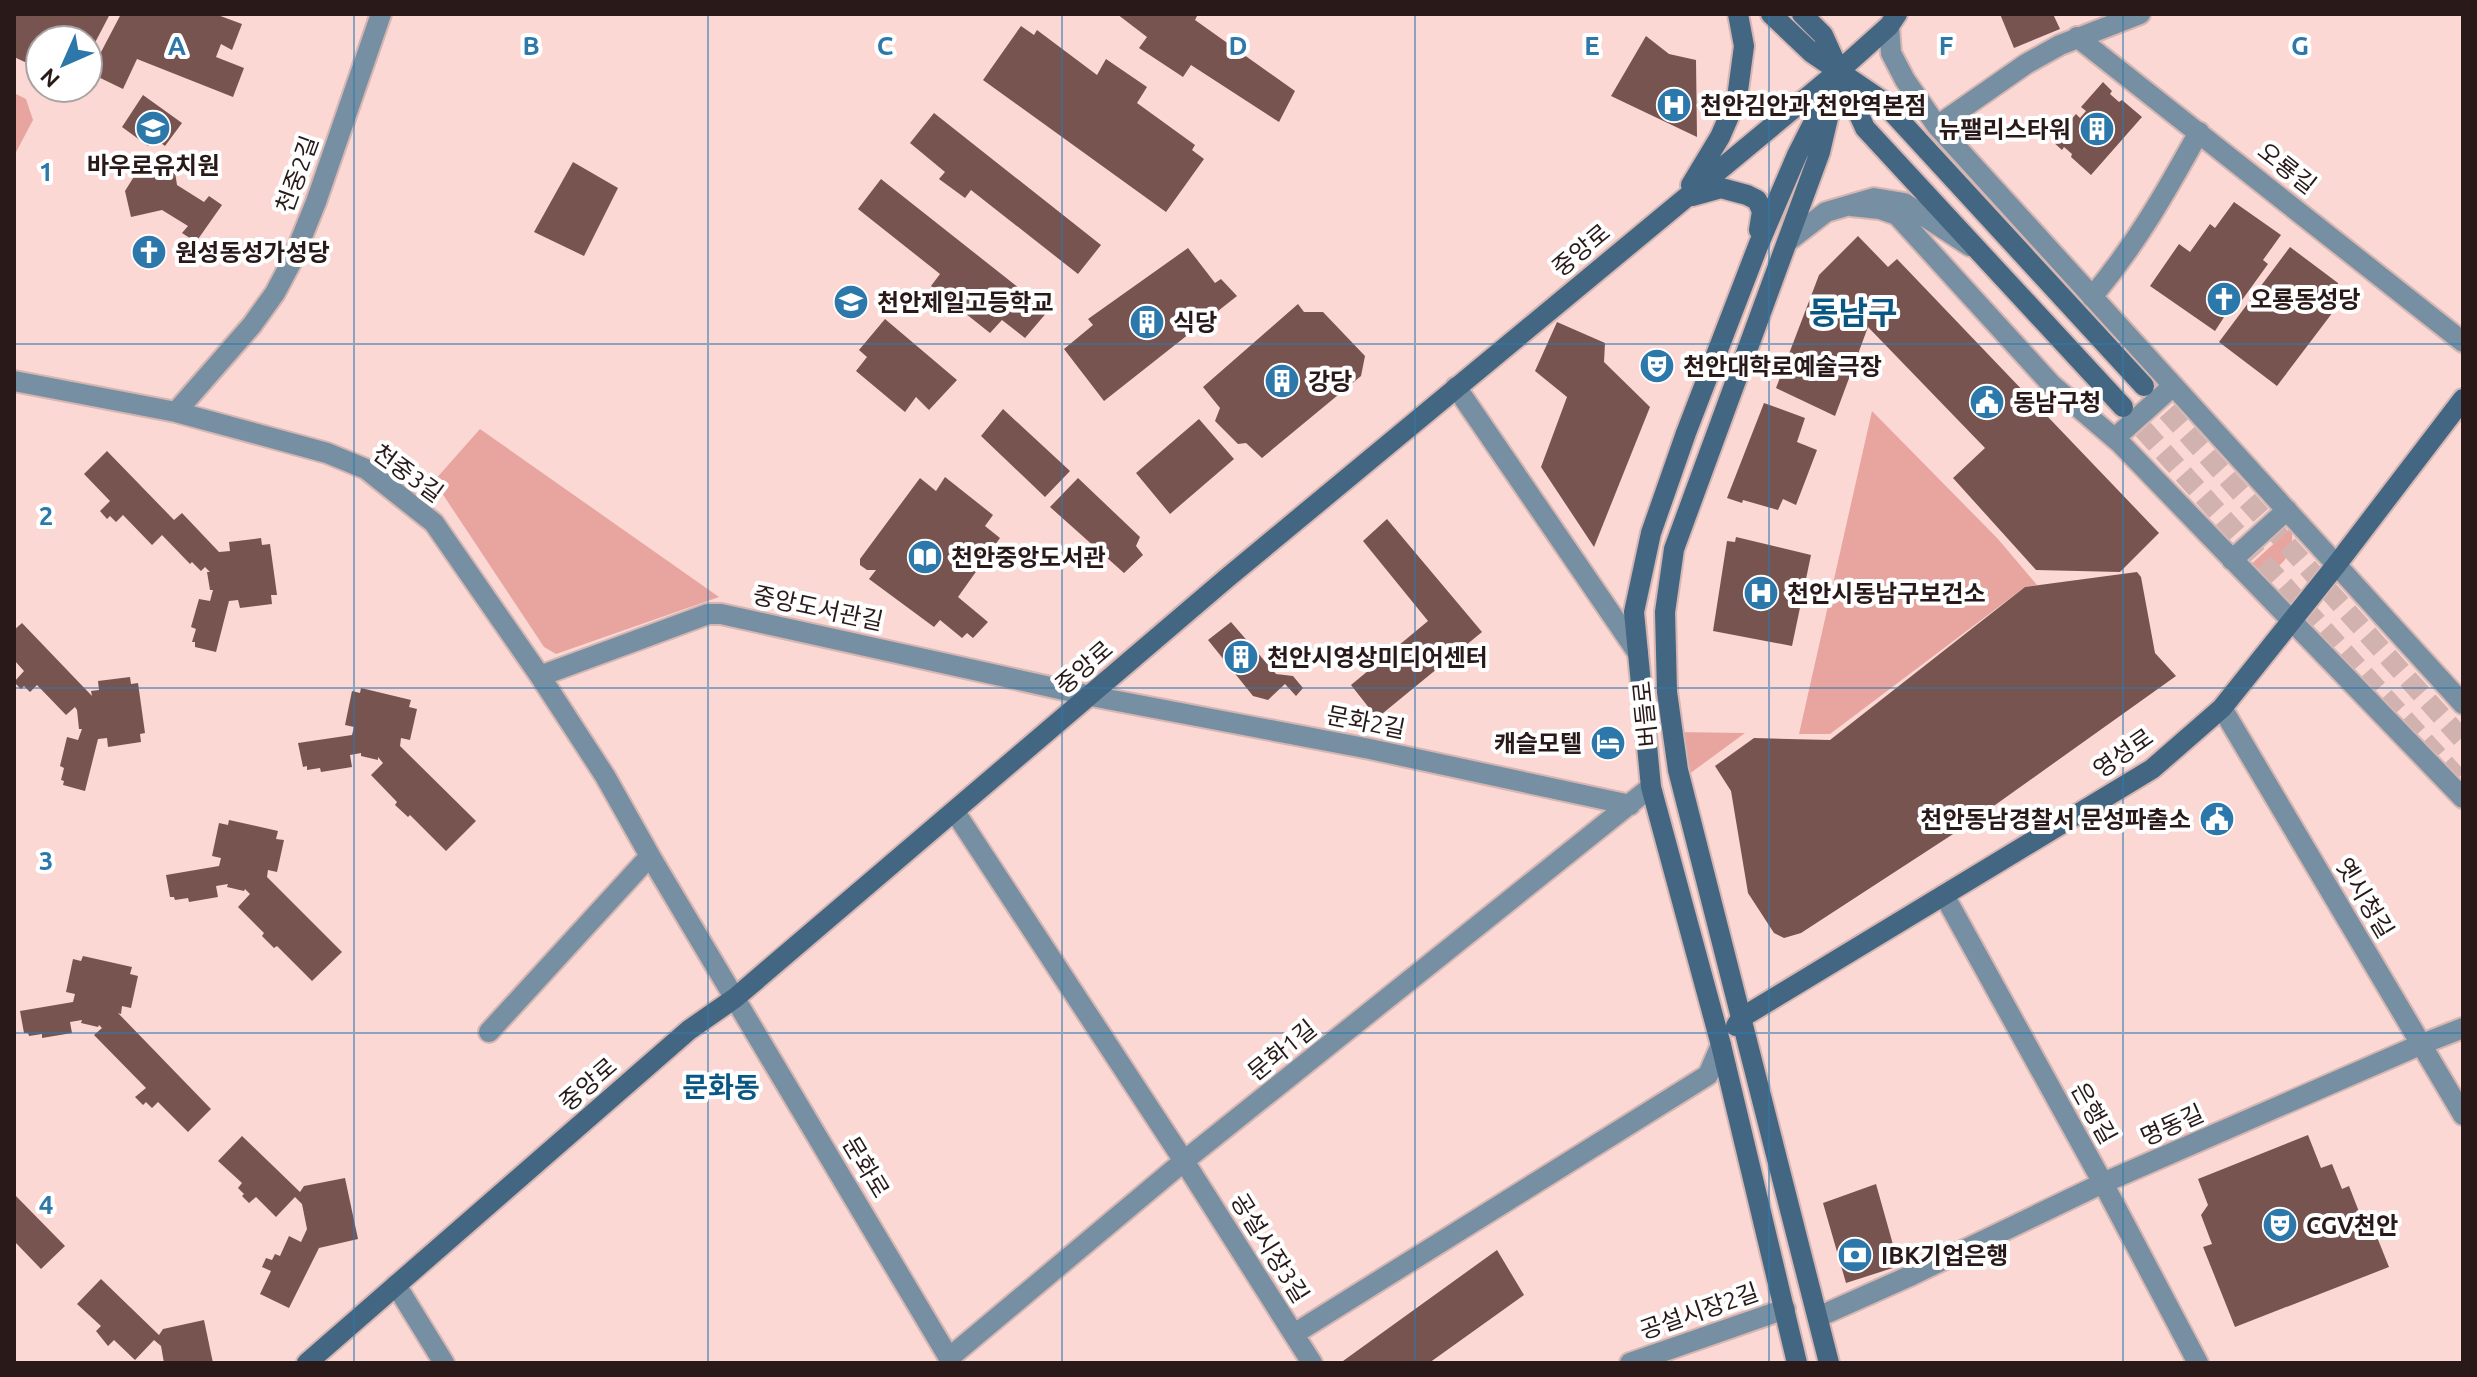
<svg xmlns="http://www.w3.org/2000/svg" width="2477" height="1377" font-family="Ubuntu,'Noto Sans KR',sans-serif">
  <rect width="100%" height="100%" fill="#fbd8d4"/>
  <path fill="#e8a59f" d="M14,93L26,99L33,120L14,156Z
    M1872,411L1998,539L2037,585L2025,587L1830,734H1799Z
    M480,429L719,597L556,654L544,647L434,481Z
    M2291,528C2298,553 2274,584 2248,567Z
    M1673,732L1745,733L1681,780Z"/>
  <path fill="#785450" d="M14,14H110L88,56V40H40V69L14,57Z
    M121,14H215L242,24L232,50L221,44L216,57L244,68L233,97L137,59L123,89L90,73Z
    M1117,14H1198L1195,20L1295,91L1279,122L1191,65L1183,77L1139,48L1147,37Z
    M2000,14H2053L2060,29L2014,48Z
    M1021,26L1034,35L1037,30L1097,75L1106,59L1147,87L1137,103L1195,145L1192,150L1204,159L1166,212L983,80Z
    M1646,36L1669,54L1696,60L1697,137L1611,96Z
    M2103,82L2112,91L2110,94L2119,102L2122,100L2142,117L2091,175L2071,157L2072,154L2064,147L2062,150L2052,141L2076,114L2080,118L2086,111L2081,107Z
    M143,95L182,123L165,146L154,138L148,146L122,127Z
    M934,113L1101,245L1078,274L971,190L965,198L939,179L945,172L910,143Z
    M173,159L177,185L204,202L209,196L222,205L196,242L182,233L188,226L162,210L131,217L125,191L143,162Z
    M573,162L618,188L584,256L534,232Z
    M881,179L1048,311L1025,338L1002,320L990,333L931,286L940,274L858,209Z
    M2234,202L2281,235L2263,260L2268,264L2232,314L2228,311L2215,331L2150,286L2179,244L2190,252L2210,224L2215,228Z
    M1858,236L1888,267L1897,259L2159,533L2120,572L2036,570L1953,478L1985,448L1868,327L1835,416L1776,388L1819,275Z
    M2290,247L2338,283L2336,308L2277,386L2219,342Z
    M1188,248L1215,283L1221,279L1237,296L1104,401L1064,349L1093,325L1088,319Z
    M1298,304L1304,312H1323L1365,356L1361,376L1262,458L1246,443L1238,444L1215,421L1220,408L1203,387Z
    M885,319L957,380L929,410L916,397L905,412L856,371L867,357L859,350Z
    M1557,322L1605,343L1604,362L1650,407L1594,547L1541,467L1567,397L1535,371Z
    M1764,403L1805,418L1797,442L1817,450L1796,505L1783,499L1778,510L1743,500L1742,503L1727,498Z
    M1003,409L1070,471L1045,497L981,436Z
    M1199,419L1234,459L1170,514L1136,473Z
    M107,451L174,520L182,513L219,552L230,551L229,542L261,538L262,545L270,544L277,595H271L272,604L240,608L238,600L229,601L216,652L195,647V642H192L196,629L191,627L199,599L210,601L213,590H210L207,572H210L205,567L201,571L192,562L190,564L162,535L152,545L123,515L116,522L110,516L107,519L100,511L110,501L84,474Z
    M945,477L993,515L985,526L1000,538L958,597L988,622L973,638L967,633L962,638L940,620L934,627L869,579L876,570H867L860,565V559L920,478L936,491Z
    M1078,478L1140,537L1136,546L1143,555L1124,573L1050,507Z
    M1387,519L1482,632L1377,718L1351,685L1428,621L1363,541Z
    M1736,537L1811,555L1792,646L1713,631L1727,541L1735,542Z
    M2137,572L2141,577L2155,653L2176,676L1967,825L1801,933L1784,938L1774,933L1748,893L1731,791L1715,766L1754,738L1830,740L2025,587Z
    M1231,622L1276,674L1293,676L1303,688L1296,696L1285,684L1268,700L1253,696L1208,640Z
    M22,623L92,696L91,691L99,690L98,681L130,677L131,684L138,683L145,733L140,734L141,742L108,747L107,738L98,739L85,791L63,785L64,781L61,780L64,768L60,766L67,737L78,740L82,729H79L77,710L75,707L66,715L37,685L30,692L24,686L21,689L14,682L24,671L14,660V630Z
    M361,688L411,700L409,707L417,709L410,740L401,738L400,746L476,821L446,851L410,815L408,817L395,805L397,802L371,775L383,763L378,757V760L361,756V753L350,755L352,767L321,772L320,768L307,770V766L303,767L298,743L352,735L354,727L345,725L352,691L360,693Z
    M229,820L278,831L276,839L284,840L277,872L268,870L267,877L342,952L312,981L277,946L274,948L262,936L264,933L238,907L250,894L245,889L244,891L227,887L228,884L216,886L218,897L189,902L188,898L175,900L174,897H170L166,875L219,866L221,858L212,856L219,823L228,825Z
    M83,956L132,967L130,974L138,976L131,1008L122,1006L121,1014L118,1013L211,1109L188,1132L158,1102L152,1108L146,1102L143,1105L135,1097L146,1088L94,1035L102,1028L99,1025L98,1027L81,1023L82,1020L70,1022L72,1033L42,1038V1034L29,1036L28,1033H24L20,1011L73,1002L75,994L66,992L73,959L81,961Z
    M2308,1135L2321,1168L2332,1164L2342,1189L2349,1186L2370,1240L2377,1237L2389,1267L2235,1327L2203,1247L2212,1244L2201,1215L2208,1205L2198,1179Z
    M242,1136L300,1192L304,1186L345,1178L358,1239L319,1248L289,1308L260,1294L271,1271L262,1267L266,1258L272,1260L275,1254L280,1256L289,1236L301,1242L307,1229L302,1204L295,1197L276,1217L256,1197L249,1203L242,1196L244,1194L238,1188L242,1183L218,1161Z
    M1876,1184L1899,1266L1846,1283L1823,1203Z
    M14,1194L65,1246L41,1269L14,1241Z
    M1497,1250L1524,1295L1429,1363H1344L1343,1361Z
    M101,1279L159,1335L163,1329L204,1320L213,1363H164L161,1346L154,1340L135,1360L114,1340L108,1346L96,1331L101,1326L77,1304Z"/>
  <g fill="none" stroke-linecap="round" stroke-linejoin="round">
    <path stroke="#d1b2af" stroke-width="20" stroke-dasharray="20 10" stroke-linecap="butt" d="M2147,389L2463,740
      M2123,407L2463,784"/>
    <defs>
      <path id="street" d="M1889,26L1891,53L1905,80L1937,126L2463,704
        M2077,37L2463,342
        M1937,126L2026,64L2060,45L2140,14
        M1851,206L1880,209L1897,215L2051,384L2121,444L2463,798
        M1787,242L1826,212L1874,198L1904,203L1970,246
        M2092,297C2137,243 2166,192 2199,132
        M14,381L176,412L327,453L366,469L434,523L540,676L605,776L650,856L952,1363
        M1456,387L1638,653
        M176,412L252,325L275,293L293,259L316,202L381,14
        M2115,438L2173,386
        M2232,560L2287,510
        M540,676L708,614H721L1091,696L1370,749L1630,805
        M2222,708L2463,1115
        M955,812L1184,1161L1312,1363
        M1944,895L2103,1183L2198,1363
        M489,1032L650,856
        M396,1285L444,1363
        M1818,1317L1912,1275L2103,1183L2422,1044L2463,1028
        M1294,1334L1708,1075L1721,1045
        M949,1358L1184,1161L1651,787
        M1630,1363L1785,1309"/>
      <path id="secondary" d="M1771,14L1812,53L1881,100L2144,386
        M1802,14L1823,35L1865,128L2123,407
        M1691,185L1720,137L1737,98L1744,46L1738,14
        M1692,196L1721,188L1747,195L1757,200L1762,211L1759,230
        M1736,1026L1741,1018L2152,769L2222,708L2337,564L2463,399
        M307,1363L689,1030L735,998L1227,578L1840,70L1889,26L1897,14
        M1797,1363L1721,1045L1651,787L1634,612L1651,533L1686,433L1758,246L1797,155L1836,78
        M1829,1363L1678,770L1667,692L1665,612L1674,549L1820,152L1831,105"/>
    </defs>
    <use href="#street" stroke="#d5b6b2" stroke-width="24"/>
    <use href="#secondary" stroke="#d5b6b2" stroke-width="24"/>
    <use href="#street" stroke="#778fa2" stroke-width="20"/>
    <use href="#secondary" stroke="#436783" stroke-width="20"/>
  </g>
  <path fill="none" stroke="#2d78ab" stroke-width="2" stroke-opacity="0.55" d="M354,14V1363M708,14V1363M1062,14V1363M1415,14V1363M1769,14V1363M2123,14V1363M14,344H2463M14,688H2463M14,1033H2463"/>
  <defs>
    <symbol id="hospital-disc" viewBox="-11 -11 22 22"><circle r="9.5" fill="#2d78ab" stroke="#fff"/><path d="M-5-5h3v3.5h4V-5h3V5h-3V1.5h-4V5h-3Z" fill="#fff"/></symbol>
    <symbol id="school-disc" viewBox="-11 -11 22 22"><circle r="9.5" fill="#2d78ab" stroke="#fff"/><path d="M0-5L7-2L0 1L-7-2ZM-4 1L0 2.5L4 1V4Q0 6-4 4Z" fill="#fff"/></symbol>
    <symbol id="building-disc" viewBox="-11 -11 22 22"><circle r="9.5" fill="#2d78ab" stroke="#fff"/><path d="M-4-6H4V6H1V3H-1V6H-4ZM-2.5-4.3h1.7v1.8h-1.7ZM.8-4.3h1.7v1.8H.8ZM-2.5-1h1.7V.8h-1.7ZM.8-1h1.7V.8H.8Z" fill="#fff"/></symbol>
    <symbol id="church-disc" viewBox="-11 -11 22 22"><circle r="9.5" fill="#2d78ab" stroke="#fff"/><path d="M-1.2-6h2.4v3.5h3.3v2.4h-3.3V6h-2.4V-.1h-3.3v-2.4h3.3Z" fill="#fff"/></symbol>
    <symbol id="theatre-disc" viewBox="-11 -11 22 22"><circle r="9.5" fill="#2d78ab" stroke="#fff"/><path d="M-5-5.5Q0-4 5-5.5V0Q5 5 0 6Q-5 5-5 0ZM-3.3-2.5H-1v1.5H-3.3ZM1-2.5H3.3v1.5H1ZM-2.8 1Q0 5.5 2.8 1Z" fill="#fff"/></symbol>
    <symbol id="civic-disc" viewBox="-11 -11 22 22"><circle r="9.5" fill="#2d78ab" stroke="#fff"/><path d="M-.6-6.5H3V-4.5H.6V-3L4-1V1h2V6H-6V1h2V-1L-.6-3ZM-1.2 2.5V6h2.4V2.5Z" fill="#fff"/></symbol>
    <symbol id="library-disc" viewBox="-11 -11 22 22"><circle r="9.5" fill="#2d78ab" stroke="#fff"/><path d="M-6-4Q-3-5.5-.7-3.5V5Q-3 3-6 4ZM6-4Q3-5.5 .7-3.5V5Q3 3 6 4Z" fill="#fff"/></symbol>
    <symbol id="hotel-disc" viewBox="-11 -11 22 22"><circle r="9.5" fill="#2d78ab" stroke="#fff"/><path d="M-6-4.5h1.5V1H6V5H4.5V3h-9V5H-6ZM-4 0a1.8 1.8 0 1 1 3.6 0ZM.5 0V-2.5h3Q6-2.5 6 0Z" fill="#fff"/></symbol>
    <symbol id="bank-disc" viewBox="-11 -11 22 22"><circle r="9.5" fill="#2d78ab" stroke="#fff"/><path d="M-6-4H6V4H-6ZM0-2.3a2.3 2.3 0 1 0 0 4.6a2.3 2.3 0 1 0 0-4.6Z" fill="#fff"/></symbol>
  </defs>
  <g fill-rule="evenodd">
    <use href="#hospital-disc" x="1654" y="85" width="40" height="40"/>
    <use href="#school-disc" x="133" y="108" width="40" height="40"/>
    <use href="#building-disc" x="2077" y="109" width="40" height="40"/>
    <use href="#church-disc" x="129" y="232" width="40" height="40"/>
    <use href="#church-disc" x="2204" y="279" width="40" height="40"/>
    <use href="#school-disc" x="831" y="282" width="40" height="40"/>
    <use href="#building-disc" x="1127" y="302" width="40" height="40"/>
    <use href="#theatre-disc" x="1637" y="346" width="40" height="40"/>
    <use href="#building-disc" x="1262" y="361" width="40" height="40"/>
    <use href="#civic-disc" x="1967" y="382" width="40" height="40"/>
    <use href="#library-disc" x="905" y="537" width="40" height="40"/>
    <use href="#hospital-disc" x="1741" y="573" width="40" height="40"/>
    <use href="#building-disc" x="1221" y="637" width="40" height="40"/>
    <use href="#hotel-disc" x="1588" y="723" width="40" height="40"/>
    <use href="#civic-disc" x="2197" y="799" width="40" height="40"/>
    <use href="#theatre-disc" x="2260" y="1205" width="40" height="40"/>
    <use href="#bank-disc" x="1835" y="1235" width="40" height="40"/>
  </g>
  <g text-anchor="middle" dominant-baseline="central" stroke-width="8" stroke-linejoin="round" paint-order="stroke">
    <g font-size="24" font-weight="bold" fill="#291a19" stroke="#fff" text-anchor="start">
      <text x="1700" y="105">천안김안과 천안역본점</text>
      <text x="2071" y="129" text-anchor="end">뉴팰리스타워</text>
      <text x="153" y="165" text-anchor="middle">바우로유치원</text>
      <text x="175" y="252">원성동성가성당</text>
      <text x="2250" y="299">오룡동성당</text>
      <text x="877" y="302">천안제일고등학교</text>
      <text x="1173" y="322">식당</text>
      <text x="1683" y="366">천안대학로예술극장</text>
      <text x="1308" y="381">강당</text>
      <text x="2013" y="402">동남구청</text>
      <text x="951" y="557">천안중앙도서관</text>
      <text x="1787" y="593">천안시동남구보건소</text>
      <text x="1267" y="657">천안시영상미디어센터</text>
      <text x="1582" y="743" text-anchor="end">캐슬모텔</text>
      <text x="2191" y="819" text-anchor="end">천안동남경찰서 문성파출소</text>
      <text x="2306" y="1225">CGV천안</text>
      <text x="1881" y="1255">IBK기업은행</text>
    </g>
    <g font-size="24" fill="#291a19" stroke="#fff">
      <text transform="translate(2287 168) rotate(38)">오룡길</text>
      <text transform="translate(297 174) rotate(-70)">천중2길</text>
      <text transform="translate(1581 250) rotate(-40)">중앙로</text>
      <text transform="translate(408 473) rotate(36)">천중3길</text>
      <text transform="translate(818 608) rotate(12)">중앙도서관길</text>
      <text transform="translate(1084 667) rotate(-41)">중앙로</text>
      <text transform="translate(1645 714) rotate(-96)">버들로</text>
      <text transform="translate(1366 722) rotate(11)">문화2길</text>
      <text transform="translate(2123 753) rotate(-35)">영성로</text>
      <text transform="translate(2365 898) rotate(59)">옛시청길</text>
      <text transform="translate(1282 1050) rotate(-39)">문화1길</text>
      <text transform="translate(588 1084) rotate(-41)">중앙로</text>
      <text transform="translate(2094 1113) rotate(61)">은행길</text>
      <text transform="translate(2172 1125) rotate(-24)">명동길</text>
      <text transform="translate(866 1167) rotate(59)">문화로</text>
      <text transform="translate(1270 1248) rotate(58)">공설시장3길</text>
      <text transform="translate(1699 1311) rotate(-19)">공설시장2길</text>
    </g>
    <g font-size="28" font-weight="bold" fill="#0a5784" stroke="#fff">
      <text x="721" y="1086">문화동</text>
    </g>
    <g font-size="32" font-weight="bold" fill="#0a5784" stroke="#fff">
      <text x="1853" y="312">동남구</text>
    </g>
  </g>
  <g font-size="26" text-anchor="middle" font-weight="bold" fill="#2d78ab" stroke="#fff" stroke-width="8" stroke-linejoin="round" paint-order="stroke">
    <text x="177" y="55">A</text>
    <text x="531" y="55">B</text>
    <text x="885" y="55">C</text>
    <text x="1238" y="55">D</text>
    <text x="1592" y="55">E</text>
    <text x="1946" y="55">F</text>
    <text x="2300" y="55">G</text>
    <text x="46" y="181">1</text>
    <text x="46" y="525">2</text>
    <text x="46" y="870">3</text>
    <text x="46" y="1214">4</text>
  </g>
  <rect width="2477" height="1377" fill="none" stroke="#291a19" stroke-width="32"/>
  <g transform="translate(64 64) rotate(225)"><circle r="38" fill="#ffffff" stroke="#a9a3a3" stroke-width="2"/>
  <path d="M0-6L14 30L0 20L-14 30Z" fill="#2d78ab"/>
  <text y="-12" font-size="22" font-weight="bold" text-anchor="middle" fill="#291a19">N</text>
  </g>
</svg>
